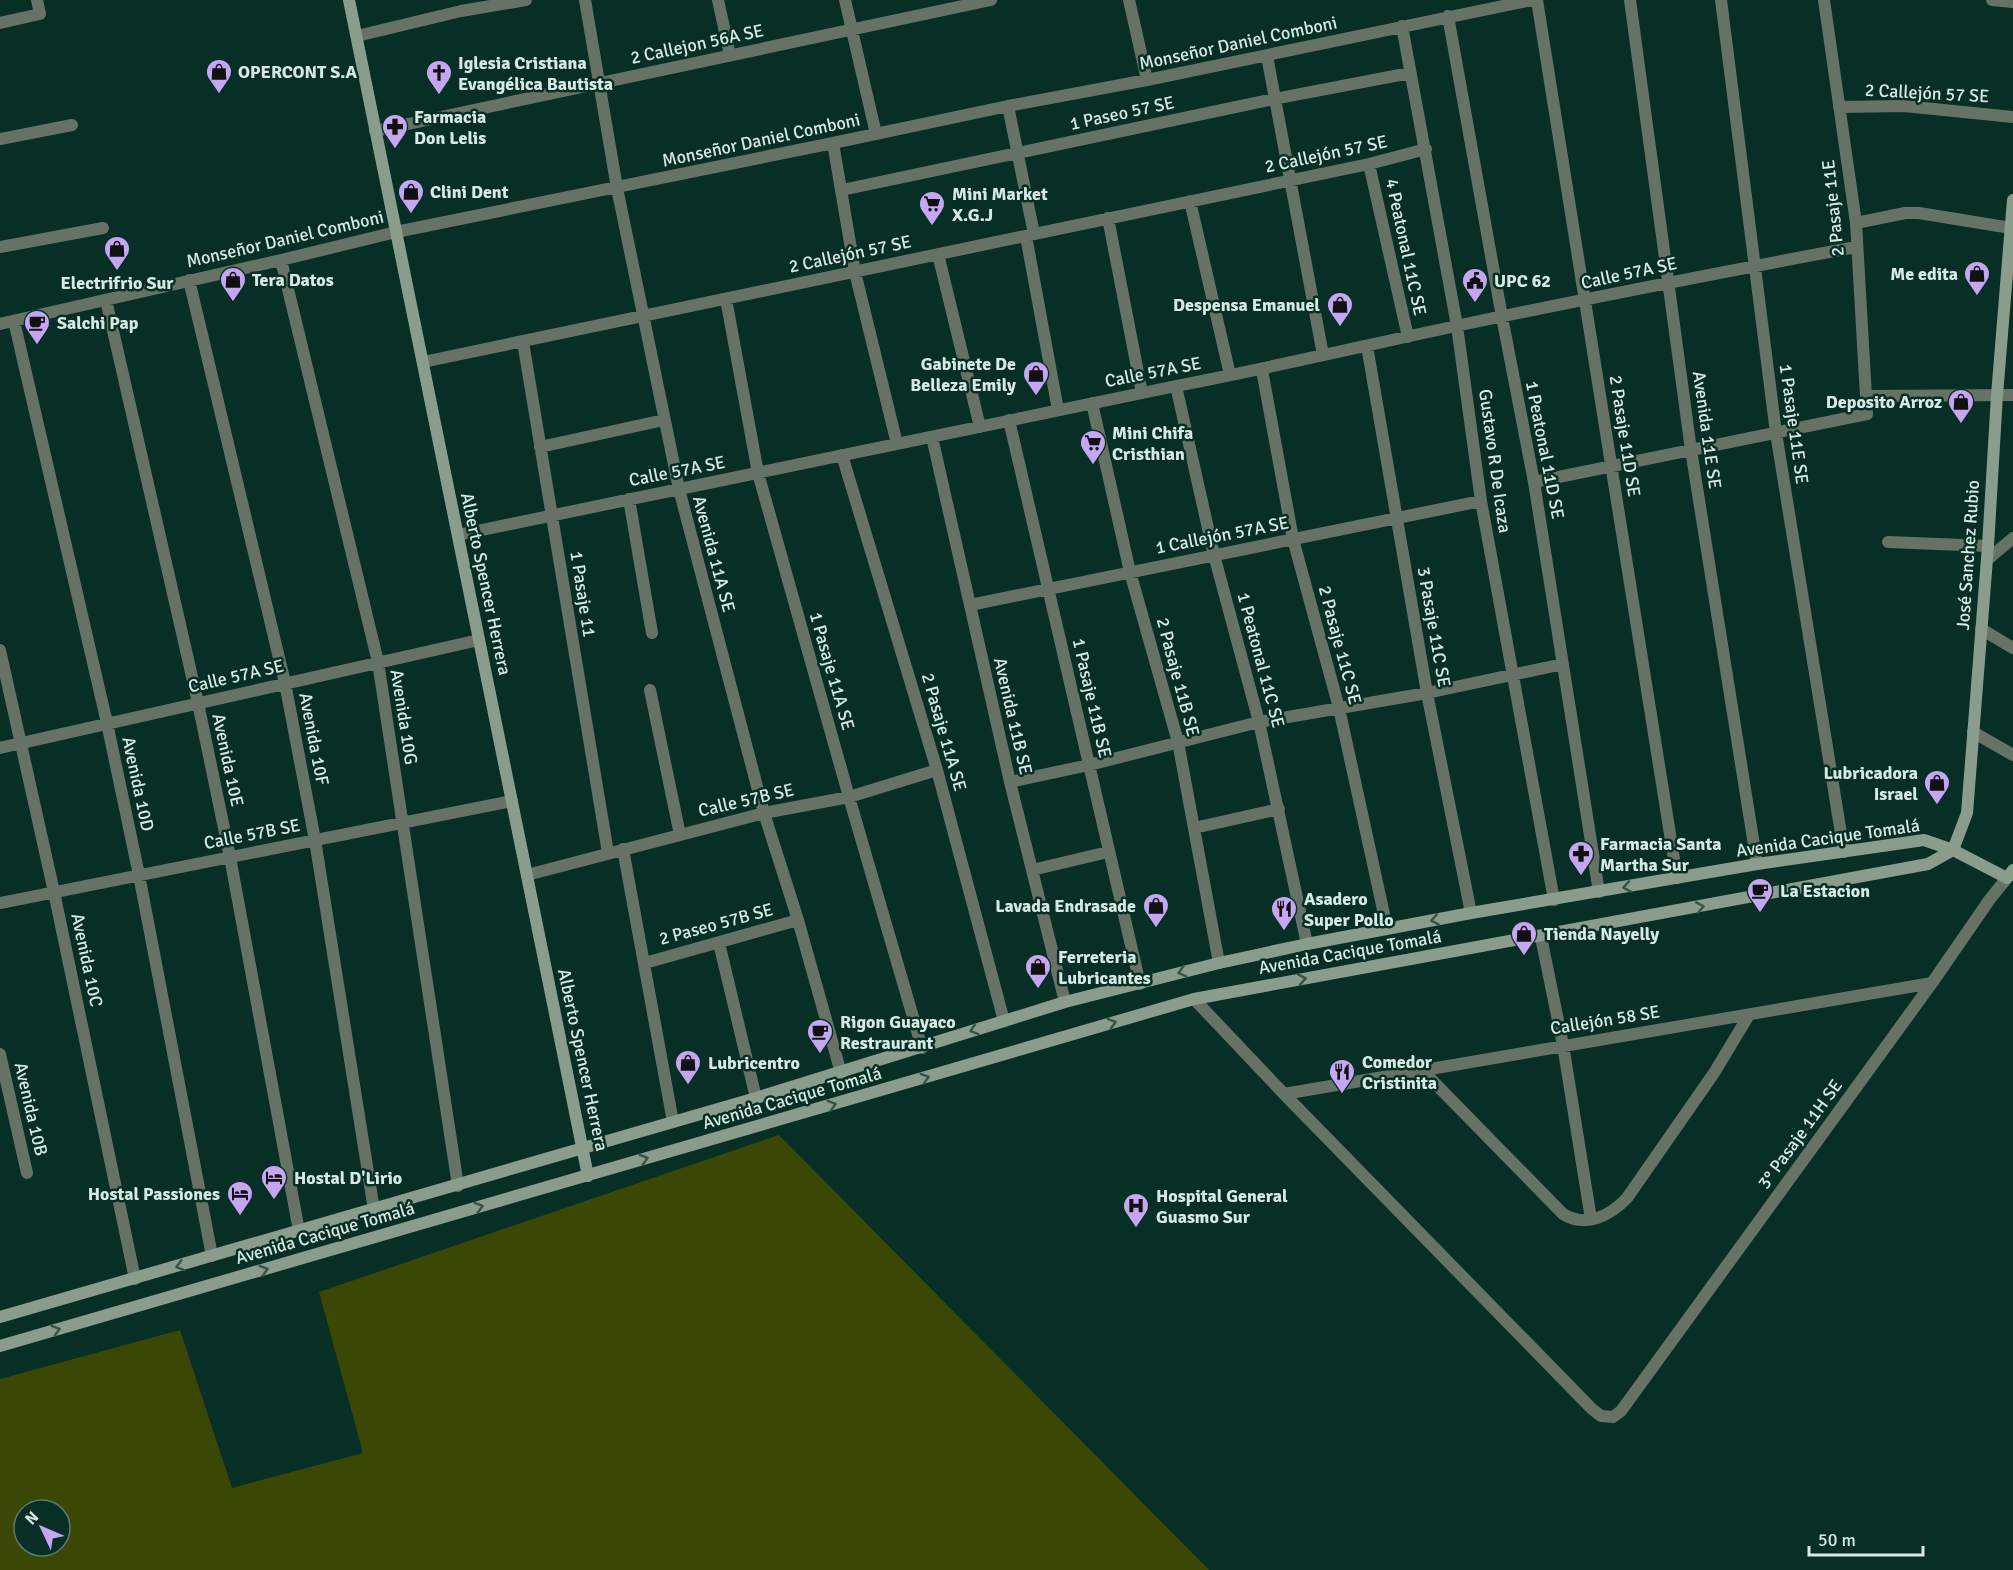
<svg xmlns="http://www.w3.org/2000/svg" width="2013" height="1570" font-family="Signika,sans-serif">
  <rect width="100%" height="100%" fill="#072f25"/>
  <path fill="#3b4805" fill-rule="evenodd" d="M779,1135L1209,1570H0V1379L180,1330L232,1488L363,1453L319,1292ZM24,1510H60V1546H24Z"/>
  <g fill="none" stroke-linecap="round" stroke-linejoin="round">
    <path stroke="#677267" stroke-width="12" d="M585,0L617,188L679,489L764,813L798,920L841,1073
      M718,0L730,55
      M845,0L876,134
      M1129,0L1147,80
      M1537,0L1677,878
      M1630,0L1691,450L1757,864
      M1721,0L1776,433L1844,852
      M1992,0L2013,2
      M1448,16L1502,317L1534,482L1599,892
      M0,23L40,14L37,0
      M1402,26L1457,326L1481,501L1554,900
      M357,36L461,11L526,0
      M1267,56L1323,355
      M1008,106L1034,234
      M1839,107L1904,106L2013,117
      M375,131L991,0
      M0,139L72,125
      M833,143L855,272L897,444
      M1369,164L1408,337
      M842,190L1274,99L1410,73
      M1190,201L1230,375
      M1108,218L1142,393
      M1856,223L1905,213H1919L2011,228
      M1026,236L1058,410
      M0,247L103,228
      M938,254L980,427
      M281,260L378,662L458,1186
      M189,280L285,683L315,840L374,1210
      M726,299L758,473L849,797L922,1048
      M106,300L198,703L230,857L299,1231
      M14,321L107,723L139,875L212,1256
      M0,324L281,260L396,232L833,143L1008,106L1147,80L1532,0
      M523,342L608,853
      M1367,346L1427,693L1471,913
      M423,362L1369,164L1426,149
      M1262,370L1293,539L1339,708L1387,928
      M1176,386L1214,555L1259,722L1307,944
      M1867,396L2013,395
      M1092,403L1130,572L1178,742L1219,963
      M1009,420L1140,984
      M932,437L1010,782L1065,1002
      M540,447L664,420
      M842,455L937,770L1004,1021
      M1534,482L1867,414L1856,223L1824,0
      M629,499L652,633
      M458,535L1176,386C1270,368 1363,346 1456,326C1589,298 1722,272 1856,247
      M1888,542L1988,546
      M1987,560L2013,538
      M970,605L1481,501
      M1981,629L2013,648
      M0,650L54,892L135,1279
      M650,690L680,835
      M1973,732L2013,755
      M0,748L479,640
      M1010,782L1089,765L1259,722L1427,693L1563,664
      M1194,828L1279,809
      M623,849L673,1122
      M1032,870L1108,852
      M527,875L764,813L849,797L937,770
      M0,903L512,801
      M1541,937L1563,1045L1591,1219
      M719,943L756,1098
      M645,963L798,920
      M1194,999L1284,1094L1592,1409L1601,1416L1613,1417L1621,1411L1932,983L1990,899L2007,878
      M0,1054L27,1173
      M1422,1070L1563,1214C1586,1228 1610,1216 1627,1198L1714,1073L1749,1015
      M1284,1094L1932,983"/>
    <path stroke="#8a9c8c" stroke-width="12" d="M349,0L588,1176
      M1953,850L1967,813L1988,546L1997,395L2013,200
      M0,1317L756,1098L1065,1002L1219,963L1307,944L1471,913L1757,864L1924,840L1953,850L2007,878L2013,870
      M0,1346L1194,999L1928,864L1953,850"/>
  </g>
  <defs><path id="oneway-chevron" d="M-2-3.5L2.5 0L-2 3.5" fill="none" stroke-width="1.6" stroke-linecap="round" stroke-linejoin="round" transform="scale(1.5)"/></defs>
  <g stroke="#355549">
    <use href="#oneway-chevron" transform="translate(1627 887) rotate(170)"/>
    <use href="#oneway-chevron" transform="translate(1700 907) rotate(-11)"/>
    <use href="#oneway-chevron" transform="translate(1435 920) rotate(170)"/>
    <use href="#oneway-chevron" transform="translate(1182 972) rotate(165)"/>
    <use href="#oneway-chevron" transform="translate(1302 979) rotate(-10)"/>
    <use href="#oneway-chevron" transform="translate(1112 1023) rotate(-16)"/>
    <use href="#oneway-chevron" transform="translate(974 1030) rotate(162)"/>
    <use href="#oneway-chevron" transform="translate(925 1078) rotate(-16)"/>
    <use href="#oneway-chevron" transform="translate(832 1105) rotate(-16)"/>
    <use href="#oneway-chevron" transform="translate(644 1159) rotate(-16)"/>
    <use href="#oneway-chevron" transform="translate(479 1207) rotate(-16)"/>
    <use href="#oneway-chevron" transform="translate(180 1266) rotate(164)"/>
    <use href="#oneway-chevron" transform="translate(264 1270) rotate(-16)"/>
    <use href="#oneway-chevron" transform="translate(56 1330) rotate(-16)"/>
  </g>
  <defs>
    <symbol id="shop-pin" viewBox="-11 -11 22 30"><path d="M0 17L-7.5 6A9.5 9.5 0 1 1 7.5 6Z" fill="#c5a7f1" stroke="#072f25"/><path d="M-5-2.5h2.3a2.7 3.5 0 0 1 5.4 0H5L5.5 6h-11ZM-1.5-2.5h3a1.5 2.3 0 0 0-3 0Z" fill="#111"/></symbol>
    <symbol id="church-pin" viewBox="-11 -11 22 30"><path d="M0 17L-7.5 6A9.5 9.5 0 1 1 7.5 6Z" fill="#c5a7f1" stroke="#072f25"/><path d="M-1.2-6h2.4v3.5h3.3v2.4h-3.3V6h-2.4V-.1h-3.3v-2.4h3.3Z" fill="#111"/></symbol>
    <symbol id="pharmacy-pin" viewBox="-11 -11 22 30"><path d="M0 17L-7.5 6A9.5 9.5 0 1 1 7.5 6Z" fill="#c5a7f1" stroke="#072f25"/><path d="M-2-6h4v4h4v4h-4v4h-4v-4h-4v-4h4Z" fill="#111"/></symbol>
    <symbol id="supermarket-pin" viewBox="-11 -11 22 30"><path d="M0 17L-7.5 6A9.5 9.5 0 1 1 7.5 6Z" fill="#c5a7f1" stroke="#072f25"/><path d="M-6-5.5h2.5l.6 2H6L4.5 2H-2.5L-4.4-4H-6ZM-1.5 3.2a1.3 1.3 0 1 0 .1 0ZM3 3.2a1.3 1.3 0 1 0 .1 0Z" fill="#111"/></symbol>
    <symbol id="civic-pin" viewBox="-11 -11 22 30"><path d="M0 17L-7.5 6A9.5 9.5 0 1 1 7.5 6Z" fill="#c5a7f1" stroke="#072f25"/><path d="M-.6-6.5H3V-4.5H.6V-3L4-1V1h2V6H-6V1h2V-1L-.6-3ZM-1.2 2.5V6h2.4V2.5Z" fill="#111"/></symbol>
    <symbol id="cafe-pin" viewBox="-11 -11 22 30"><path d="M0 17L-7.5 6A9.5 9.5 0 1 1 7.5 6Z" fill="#c5a7f1" stroke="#072f25"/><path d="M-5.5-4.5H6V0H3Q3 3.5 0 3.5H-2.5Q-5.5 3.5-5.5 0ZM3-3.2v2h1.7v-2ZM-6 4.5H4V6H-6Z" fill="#111"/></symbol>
    <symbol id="restaurant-pin" viewBox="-11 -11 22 30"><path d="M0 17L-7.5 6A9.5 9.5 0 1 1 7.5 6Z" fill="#c5a7f1" stroke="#072f25"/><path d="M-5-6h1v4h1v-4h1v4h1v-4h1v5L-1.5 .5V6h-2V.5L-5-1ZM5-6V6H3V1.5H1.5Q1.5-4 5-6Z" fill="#111"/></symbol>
    <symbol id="hotel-pin" viewBox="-11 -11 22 30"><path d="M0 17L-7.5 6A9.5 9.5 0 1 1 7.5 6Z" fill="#c5a7f1" stroke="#072f25"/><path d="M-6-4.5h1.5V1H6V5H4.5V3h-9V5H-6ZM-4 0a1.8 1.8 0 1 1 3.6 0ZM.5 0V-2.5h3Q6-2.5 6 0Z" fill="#111"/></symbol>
    <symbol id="hospital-pin" viewBox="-11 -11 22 30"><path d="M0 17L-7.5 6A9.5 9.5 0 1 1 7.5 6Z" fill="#c5a7f1" stroke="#072f25"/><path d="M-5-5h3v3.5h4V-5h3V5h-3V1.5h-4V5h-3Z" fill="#111"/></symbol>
  </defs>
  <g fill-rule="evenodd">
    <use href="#shop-pin" x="204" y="57" width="30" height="40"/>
    <use href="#church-pin" x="424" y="58" width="30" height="40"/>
    <use href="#pharmacy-pin" x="380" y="112" width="30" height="40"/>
    <use href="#shop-pin" x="396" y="177" width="30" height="40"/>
    <use href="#supermarket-pin" x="917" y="189" width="30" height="40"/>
    <use href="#shop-pin" x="102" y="234" width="30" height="40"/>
    <use href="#shop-pin" x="1962" y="259" width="30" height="40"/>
    <use href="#shop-pin" x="218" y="265" width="30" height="40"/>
    <use href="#civic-pin" x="1460" y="266" width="30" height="40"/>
    <use href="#shop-pin" x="1325" y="290" width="30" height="40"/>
    <use href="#cafe-pin" x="22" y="308" width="30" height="40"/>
    <use href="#shop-pin" x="1021" y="359" width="30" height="40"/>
    <use href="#shop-pin" x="1946" y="387" width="30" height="40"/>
    <use href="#supermarket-pin" x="1078" y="428" width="30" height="40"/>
    <use href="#shop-pin" x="1922" y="768" width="30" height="40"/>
    <use href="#pharmacy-pin" x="1566" y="839" width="30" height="40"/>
    <use href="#cafe-pin" x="1745" y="876" width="30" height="40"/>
    <use href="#shop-pin" x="1141" y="891" width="30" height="40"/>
    <use href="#restaurant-pin" x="1269" y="894" width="30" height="40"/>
    <use href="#shop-pin" x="1509" y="919" width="30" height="40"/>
    <use href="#shop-pin" x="1023" y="952" width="30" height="40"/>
    <use href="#cafe-pin" x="805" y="1017" width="30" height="40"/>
    <use href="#shop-pin" x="673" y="1048" width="30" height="40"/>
    <use href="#restaurant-pin" x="1327" y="1057" width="30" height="40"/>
    <use href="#hotel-pin" x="259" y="1163" width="30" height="40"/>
    <use href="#hotel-pin" x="225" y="1179" width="30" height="40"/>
    <use href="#hospital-pin" x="1121" y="1191" width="30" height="40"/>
  </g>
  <g text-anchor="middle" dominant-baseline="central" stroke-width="5" stroke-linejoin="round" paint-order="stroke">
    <g font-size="18" fill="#d6eae3" stroke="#072f25">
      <text transform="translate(1238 43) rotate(-12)">Monseñor Daniel Comboni</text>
      <text transform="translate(697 44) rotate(-12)">2 Callejon 56A SE</text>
      <text transform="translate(1927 93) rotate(3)">2 Callejón 57 SE</text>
      <text transform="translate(1122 113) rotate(-12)">1 Paseo 57 SE</text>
      <text transform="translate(761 140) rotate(-12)">Monseñor Daniel Comboni</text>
      <text transform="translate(1326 154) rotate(-12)">2 Callejón 57 SE</text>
      <text transform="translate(1833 208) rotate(-96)">2 Pasaje 11E</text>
      <text transform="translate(285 239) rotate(-13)">Monseñor Daniel Comboni</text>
      <text transform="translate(1406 247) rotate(78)">4 Peatonal 11C SE</text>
      <text transform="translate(850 254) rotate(-12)">2 Callejón 57 SE</text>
      <text transform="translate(1629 273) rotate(-12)">Calle 57A SE</text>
      <text transform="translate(1153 372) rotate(-11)">Calle 57A SE</text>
      <text transform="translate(1794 424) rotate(82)">1 Pasaje 11E SE</text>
      <text transform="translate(1707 430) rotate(82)">Avenida 11E SE</text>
      <text transform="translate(1625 436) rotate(81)">2 Pasaje 11D SE</text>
      <text transform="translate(1545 450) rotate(79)">1 Peatonal 11D SE</text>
      <text transform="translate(1495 461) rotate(82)">Gustavo R De Icaza</text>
      <text transform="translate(677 471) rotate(-11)">Calle 57A SE</text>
      <text transform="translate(1222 535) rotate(-11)">1 Callejón 57A SE</text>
      <text transform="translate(714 554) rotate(75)">Avenida 11A SE</text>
      <text transform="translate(1968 555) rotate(-86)">José Sanchez Rubio</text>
      <text transform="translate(486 584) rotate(78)">Alberto Spencer Herrera</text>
      <text transform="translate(583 594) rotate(81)">1 Pasaje 11</text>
      <text transform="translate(1434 627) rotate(80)">3 Pasaje 11C SE</text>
      <text transform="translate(1340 645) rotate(75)">2 Pasaje 11C SE</text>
      <text transform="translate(1261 660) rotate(75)">1 Peatonal 11C SE</text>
      <text transform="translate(832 671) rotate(74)">1 Pasaje 11A SE</text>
      <text transform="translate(236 676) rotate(-13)">Calle 57A SE</text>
      <text transform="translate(1178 677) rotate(75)">2 Pasaje 11B SE</text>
      <text transform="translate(1092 698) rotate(77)">1 Pasaje 11B SE</text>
      <text transform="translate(1013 716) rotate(77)">Avenida 11B SE</text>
      <text transform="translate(404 717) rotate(81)">Avenida 10G</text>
      <text transform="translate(944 732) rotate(74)">2 Pasaje 11A SE</text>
      <text transform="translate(314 739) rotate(79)">Avenida 10F</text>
      <text transform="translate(228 760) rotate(78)">Avenida 10E</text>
      <text transform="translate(138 784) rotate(78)">Avenida 10D</text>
      <text transform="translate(746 800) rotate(-13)">Calle 57B SE</text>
      <text transform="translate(252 834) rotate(-11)">Calle 57B SE</text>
      <text transform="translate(1828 838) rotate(-8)">Avenida Cacique Tomalá</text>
      <text transform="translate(716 924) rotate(-15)">2 Paseo 57B SE</text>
      <text transform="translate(1350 952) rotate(-10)">Avenida Cacique Tomalá</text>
      <text transform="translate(87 960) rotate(78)">Avenida 10C</text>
      <text transform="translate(1605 1020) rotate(-9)">Callejón 58 SE</text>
      <text transform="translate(583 1060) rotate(78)">Alberto Spencer Herrera</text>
      <text transform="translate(792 1098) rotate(-16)">Avenida Cacique Tomalá</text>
      <text transform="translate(31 1109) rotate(77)">Avenida 10B</text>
      <text transform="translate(1800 1134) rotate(-54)">3° Pasaje 11H SE</text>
      <text transform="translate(325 1233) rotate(-16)">Avenida Cacique Tomalá</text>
    </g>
    <g font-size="18" font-weight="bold" fill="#d6eae3" stroke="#072f25" text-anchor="start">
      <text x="458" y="63">Iglesia Cristiana<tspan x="458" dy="21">Evangélica Bautista</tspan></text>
      <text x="238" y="72">OPERCONT S.A</text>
      <text x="414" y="117">Farmacia<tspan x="414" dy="21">Don Lelis</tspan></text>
      <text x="430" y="192">Clini Dent</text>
      <text x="952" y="194">Mini Market<tspan x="952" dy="21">X.G.J</tspan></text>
      <text x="1958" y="274" text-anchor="end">Me edita</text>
      <text x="252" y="280">Tera Datos</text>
      <text x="1494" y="281">UPC 62</text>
      <text x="117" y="283" text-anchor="middle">Electrifrio Sur</text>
      <text x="1320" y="305" text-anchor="end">Despensa Emanuel</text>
      <text x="57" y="323">Salchi Pap</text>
      <text x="1016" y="364" text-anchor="end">Gabinete De<tspan x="1016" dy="21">Belleza Emily</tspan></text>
      <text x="1942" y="402" text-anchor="end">Deposito Arroz</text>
      <text x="1112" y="433">Mini Chifa<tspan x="1112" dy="21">Cristhian</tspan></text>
      <text x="1918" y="773" text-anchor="end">Lubricadora<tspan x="1918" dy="21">Israel</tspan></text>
      <text x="1600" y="844">Farmacia Santa<tspan x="1600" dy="21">Martha Sur</tspan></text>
      <text x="1780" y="891">La Estacion</text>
      <text x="1304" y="899">Asadero<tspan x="1304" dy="21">Super Pollo</tspan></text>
      <text x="1136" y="906" text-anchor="end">Lavada Endrasade</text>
      <text x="1544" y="934">Tienda Nayelly</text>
      <text x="1058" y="957">Ferreteria<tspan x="1058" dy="21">Lubricantes</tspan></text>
      <text x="840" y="1022">Rigon Guayaco<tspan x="840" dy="21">Restraurant</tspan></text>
      <text x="1362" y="1062">Comedor<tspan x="1362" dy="21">Cristinita</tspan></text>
      <text x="708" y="1063">Lubricentro</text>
      <text x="294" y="1178">Hostal D'Lirio</text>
      <text x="220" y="1194" text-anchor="end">Hostal Passiones</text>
      <text x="1156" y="1196">Hospital General<tspan x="1156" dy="21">Guasmo Sur</tspan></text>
    </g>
  </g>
  <g transform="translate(42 1528) rotate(314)"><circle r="28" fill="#072f25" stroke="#5a7a71" stroke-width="1.5"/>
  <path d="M0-4.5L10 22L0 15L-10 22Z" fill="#c5a7f1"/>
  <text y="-9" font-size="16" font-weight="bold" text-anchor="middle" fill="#d6eae3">N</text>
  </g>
  <path d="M1809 1546v9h114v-9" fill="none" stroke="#d6eae3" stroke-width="3"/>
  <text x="1818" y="1546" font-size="18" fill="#d6eae3" stroke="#072f25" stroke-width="4.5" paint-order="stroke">50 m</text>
</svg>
